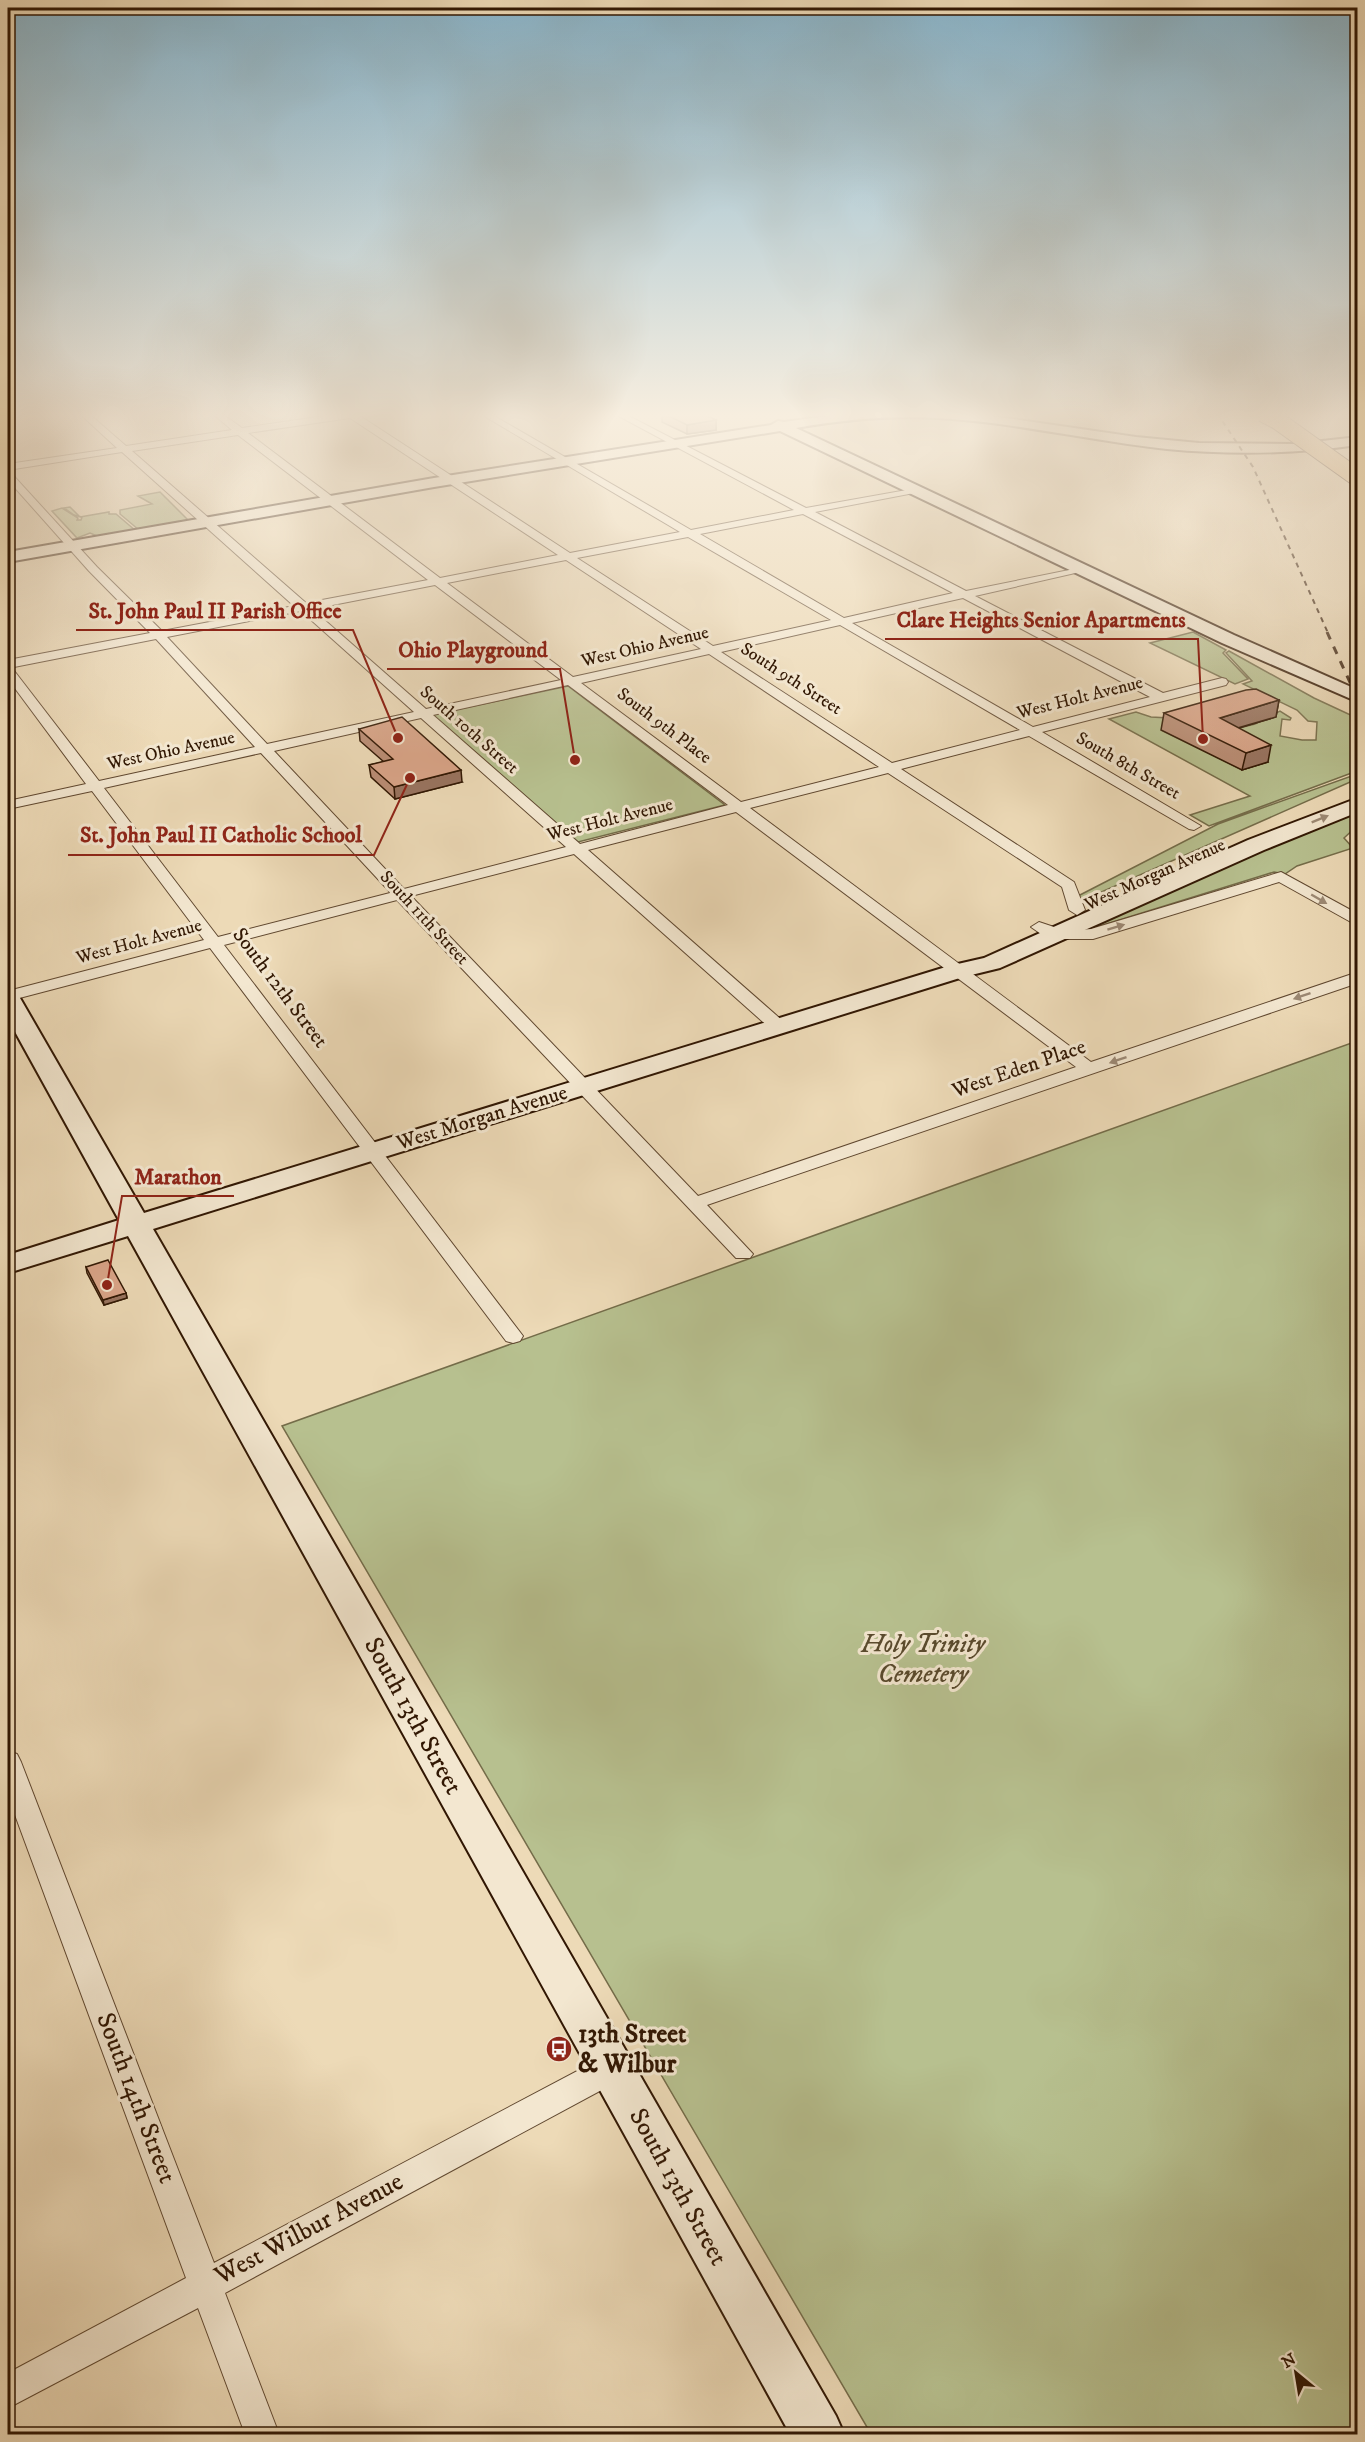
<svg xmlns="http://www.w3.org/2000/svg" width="1365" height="2442" font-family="'IM FELL DW Pica',serif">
  <rect width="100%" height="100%" fill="#eddab7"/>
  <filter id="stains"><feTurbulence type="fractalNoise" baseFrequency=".00333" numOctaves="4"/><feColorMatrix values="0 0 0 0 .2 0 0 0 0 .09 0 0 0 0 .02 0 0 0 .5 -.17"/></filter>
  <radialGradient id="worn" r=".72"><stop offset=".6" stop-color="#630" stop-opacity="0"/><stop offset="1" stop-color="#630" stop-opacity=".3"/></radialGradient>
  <path fill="#b7c08f" stroke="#746c49" stroke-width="1.5" d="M160,492L190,522L139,530L120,514V510L152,504L138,496Z
    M70,507L80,517L109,512V514H116L136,531L94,538L93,536L95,535L90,533L77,538L52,511L62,508L78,518L77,520H81L82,517L74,515L64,508Z
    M1193,632L1226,650L1223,653L1248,679L1235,684L1150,643Z
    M1229,651L1314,698L1357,718V771L1209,826L1190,815L1250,796L1109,719L1136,712L1151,717L1169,718L1162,730L1242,770L1267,762L1231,730L1255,724L1280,711L1291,718L1290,720L1282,719L1280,736L1302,740H1316L1317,722L1308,721L1297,710L1243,684L1252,681L1226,653Z
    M568,686L725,805L578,842L431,715Z
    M1357,774V779L1079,902L1078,896L1218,824Z
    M1357,811V826L1344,838L1353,848L1297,866L1285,874L1274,872L1087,930L1084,929L1262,848Z
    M1357,1041V2434H871L282,1426Z"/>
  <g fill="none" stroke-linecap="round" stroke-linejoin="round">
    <defs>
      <path id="street" d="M79,413H88L126,446L232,430L212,413H221L242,428L345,413H366L360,416L570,553L680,532L479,413H489L691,530L794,510L613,413H623L806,508L918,488L919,490L914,493L815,512L966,591L1084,567V571L975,596L1163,693L1222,678L1226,679L1228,682L1226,685L1042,732L1201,826L1194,830L1189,829L1029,736L901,769L1074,882L1085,910L1077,915L1069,910L1062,887L888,773L750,808L1091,1062L1358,972V983L707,1205L753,1254L750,1258H736L397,900L224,945L523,1336L520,1341L513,1343L506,1341L210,948L8,1001V991L204,940L92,791L8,809V801L86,784L8,679V660L150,633L89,571L8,480V472L11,473L97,567L162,631L294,606L122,452L8,470V464L117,448ZM350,418L558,555L440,578L248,433ZM238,435L428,580L306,603L132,451ZM803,514L953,593L844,618L700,534ZM688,537L831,620L713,646L577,558ZM566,560L701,649L573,677L447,583ZM435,585L561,680L426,709L312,609ZM963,598L1150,697L1033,727L852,623ZM301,611L414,712L267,744L167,637ZM840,625L1020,730L892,763L721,652ZM156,639L255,747L99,781L12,668H9ZM709,654L879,767L741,802L581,683ZM568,685L728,805L580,844L433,715ZM421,718L566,847L404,889L274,751ZM261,753L389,891L390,893L218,937L104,788ZM736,812L1076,1067L698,1196L411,896L574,854L772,1030H784L786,1026L784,1022L588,850Z
        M1281,872L1358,914V926L1279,882L1093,939H1059L1041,934L1031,927L1039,922L1066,931L1091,929Z
        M8,1751L17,1754L21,1762L214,2263L600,2059L611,2055L622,2059L626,2069L622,2079L225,2293L279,2434H245L198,2308L8,2408V2373L186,2278L8,1796Z"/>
      <path id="secondary" d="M848,413H972L1136,437L1199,443L1295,444L1358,437V445C1294,454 1231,455 1167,449C1090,441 1014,422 937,418C889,415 842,420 796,428L1234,635L1358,690V702L1222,643L780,431L434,487L8,562V552L434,478L771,425L778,421L784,422Z
        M1358,798V812L1264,850L1000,968L963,977L153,1229L836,2416L844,2434H790L128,1236L8,1273V1255L119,1220L8,1019V991L17,993L20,998L144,1213L949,966L984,958L1248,840Z"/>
    </defs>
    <use href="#street" stroke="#604830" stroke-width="2"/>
    <use href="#secondary" stroke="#311703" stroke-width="4"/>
    <use href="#street" fill="#f3e7d0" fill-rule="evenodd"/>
    <use href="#secondary" fill="#f3e7d0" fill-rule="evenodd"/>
    <path stroke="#311703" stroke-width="2" stroke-dasharray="5 5" stroke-linecap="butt" d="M1217,413L1253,467L1328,633"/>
    <path stroke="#311703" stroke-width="3" stroke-dasharray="8 8" stroke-linecap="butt" d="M1327,632L1358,700"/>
    <defs>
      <path id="highway-bridge" d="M1263,413L1278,421L1355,476"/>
    </defs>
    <use href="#highway-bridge" stroke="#311703" stroke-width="19" stroke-linecap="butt"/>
    <use href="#highway-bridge" stroke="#e6bd7c" stroke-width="17"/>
  </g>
  <path fill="#bb8e76" stroke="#311703" stroke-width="1.5" d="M662,413H701L716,420V430L687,434L662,422Z
    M1279,700L1276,717L1239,728L1268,762L1242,770L1161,730L1164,713Z
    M359,729L462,782L395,799L371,777L369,765L384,762L360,741Z
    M86,1267L126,1293L127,1298L104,1305L87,1273Z"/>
  <path fill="#997460" stroke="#311703" stroke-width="1.5" d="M716,420V430L687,434V425Z
    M1279,700L1276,717L1217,734L1220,718Z
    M1271,745L1268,762L1242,770L1246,753Z
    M461,770L462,782L395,799L394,787Z
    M126,1293L127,1298L104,1305L103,1300Z"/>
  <path fill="#daa589" stroke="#311703" stroke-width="1.5" d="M663,413H701L716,420L687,425Z
    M1256,689L1279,700L1220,718L1271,745L1246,753L1164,713L1246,690Z
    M402,717L461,770L394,787L369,765L393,759L359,729Z
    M108,1260L126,1293L103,1300L86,1267Z"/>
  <defs><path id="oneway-solid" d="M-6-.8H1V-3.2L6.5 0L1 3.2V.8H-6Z" transform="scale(1.5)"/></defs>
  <g fill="#9c8974">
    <use href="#oneway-solid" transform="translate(1320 819) rotate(-22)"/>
    <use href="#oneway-solid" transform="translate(1319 899) rotate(30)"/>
    <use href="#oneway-solid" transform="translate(1116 927) rotate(-17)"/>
    <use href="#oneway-solid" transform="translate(1302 996) rotate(161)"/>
    <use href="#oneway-solid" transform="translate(1118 1060) rotate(161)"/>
  </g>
  <linearGradient id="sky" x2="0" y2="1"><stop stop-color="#89b7cf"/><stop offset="0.55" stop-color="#f7eedf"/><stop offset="1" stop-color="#f7eedf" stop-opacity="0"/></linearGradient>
  <rect width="1365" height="755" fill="url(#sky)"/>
  <defs>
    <symbol id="bus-disc" viewBox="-11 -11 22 22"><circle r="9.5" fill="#8f2418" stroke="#f3e7d0"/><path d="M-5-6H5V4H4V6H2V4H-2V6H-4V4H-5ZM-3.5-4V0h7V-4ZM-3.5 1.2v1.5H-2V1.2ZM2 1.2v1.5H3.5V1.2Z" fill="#fff"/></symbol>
  </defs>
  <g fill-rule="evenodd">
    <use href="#bus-disc" x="544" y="2034" width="30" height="30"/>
  </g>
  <g text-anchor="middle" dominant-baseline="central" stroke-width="6" stroke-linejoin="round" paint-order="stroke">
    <g font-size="18" fill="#311703" stroke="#f3e7d0">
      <text transform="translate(645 647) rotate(-13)">West Ohio Avenue</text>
      <text transform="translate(791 679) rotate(33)">South 9th Street</text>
      <text transform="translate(1080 698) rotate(-14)">West Holt Avenue</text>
      <text transform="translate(664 726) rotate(37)">South 9th Place</text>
      <text transform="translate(469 730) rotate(41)">South 10th Street</text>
      <text transform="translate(171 751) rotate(-12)">West Ohio Avenue</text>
      <text transform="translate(1128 766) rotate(30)">South 8th Street</text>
      <text transform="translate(610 820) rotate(-14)">West Holt Avenue</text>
      <text transform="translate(1155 875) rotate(-24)">West Morgan Avenue</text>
      <text transform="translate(424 918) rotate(47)">South 11th Street</text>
      <text transform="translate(139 942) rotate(-15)">West Holt Avenue</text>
    </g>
    <g font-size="21" fill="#311703" stroke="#f3e7d0">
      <text transform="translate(280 988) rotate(53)">South 12th Street</text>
      <text transform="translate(1019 1069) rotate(-19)">West Eden Place</text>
      <text transform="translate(482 1118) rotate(-17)">West Morgan Avenue</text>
    </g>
    <g font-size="26" font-style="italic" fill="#594a2d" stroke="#f3e7d0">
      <text x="923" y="1644">Holy Trinity<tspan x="923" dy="30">Cemetery</tspan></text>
    </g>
    <g font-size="26" fill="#311703" stroke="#f3e7d0">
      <text transform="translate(413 1716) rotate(61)">South 13th Street</text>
      <text transform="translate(136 2098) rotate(69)">South 14th Street</text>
      <text transform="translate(678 2187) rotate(61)">South 13th Street</text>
      <text transform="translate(309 2229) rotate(-28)">West Wilbur Avenue</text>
    </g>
    <g font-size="26" font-weight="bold" fill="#311703" stroke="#f3e7d0" text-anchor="start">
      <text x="578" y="2034">13th Street<tspan x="578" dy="30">&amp; Wilbur</tspan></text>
    </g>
  </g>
  <path fill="none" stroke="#8f2418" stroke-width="2" d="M398 738L353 630H76M1203 739L1198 639H885M575 760L560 669H387M410 778L374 855H68M107 1285L122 1196H234"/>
  <g fill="#8f2418" stroke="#f3e7d0" stroke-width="2">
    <circle cx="398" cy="738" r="6"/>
    <circle cx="1203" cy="739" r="6"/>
    <circle cx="575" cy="760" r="6"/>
    <circle cx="410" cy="778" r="6"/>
    <circle cx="107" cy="1285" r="6"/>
  </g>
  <g font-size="22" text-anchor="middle" font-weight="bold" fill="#8f2418" stroke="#f3e7d0" stroke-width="6" stroke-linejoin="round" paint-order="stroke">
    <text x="215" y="618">St. John Paul II Parish Office</text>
    <text x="1041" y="627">Clare Heights Senior Apartments</text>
    <text x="473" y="657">Ohio Playground</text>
    <text x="221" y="842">St. John Paul II Catholic School</text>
    <text x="178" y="1184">Marathon</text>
  </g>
  <rect width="1365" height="2442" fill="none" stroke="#eddab7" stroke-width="30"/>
  <rect x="9" y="9" width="1347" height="2424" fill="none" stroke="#311703" stroke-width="3"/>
  <rect x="15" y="15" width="1335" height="2412" fill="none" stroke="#311703" stroke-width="1.5"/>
  <g transform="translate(1296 2373) rotate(330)" stroke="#f3e7d0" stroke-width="4.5" paint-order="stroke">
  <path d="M0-4.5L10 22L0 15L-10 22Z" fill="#311703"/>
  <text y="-9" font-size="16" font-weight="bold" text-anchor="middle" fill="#311703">N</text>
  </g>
  <rect width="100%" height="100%" filter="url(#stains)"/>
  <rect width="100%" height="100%" fill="url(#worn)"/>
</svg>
